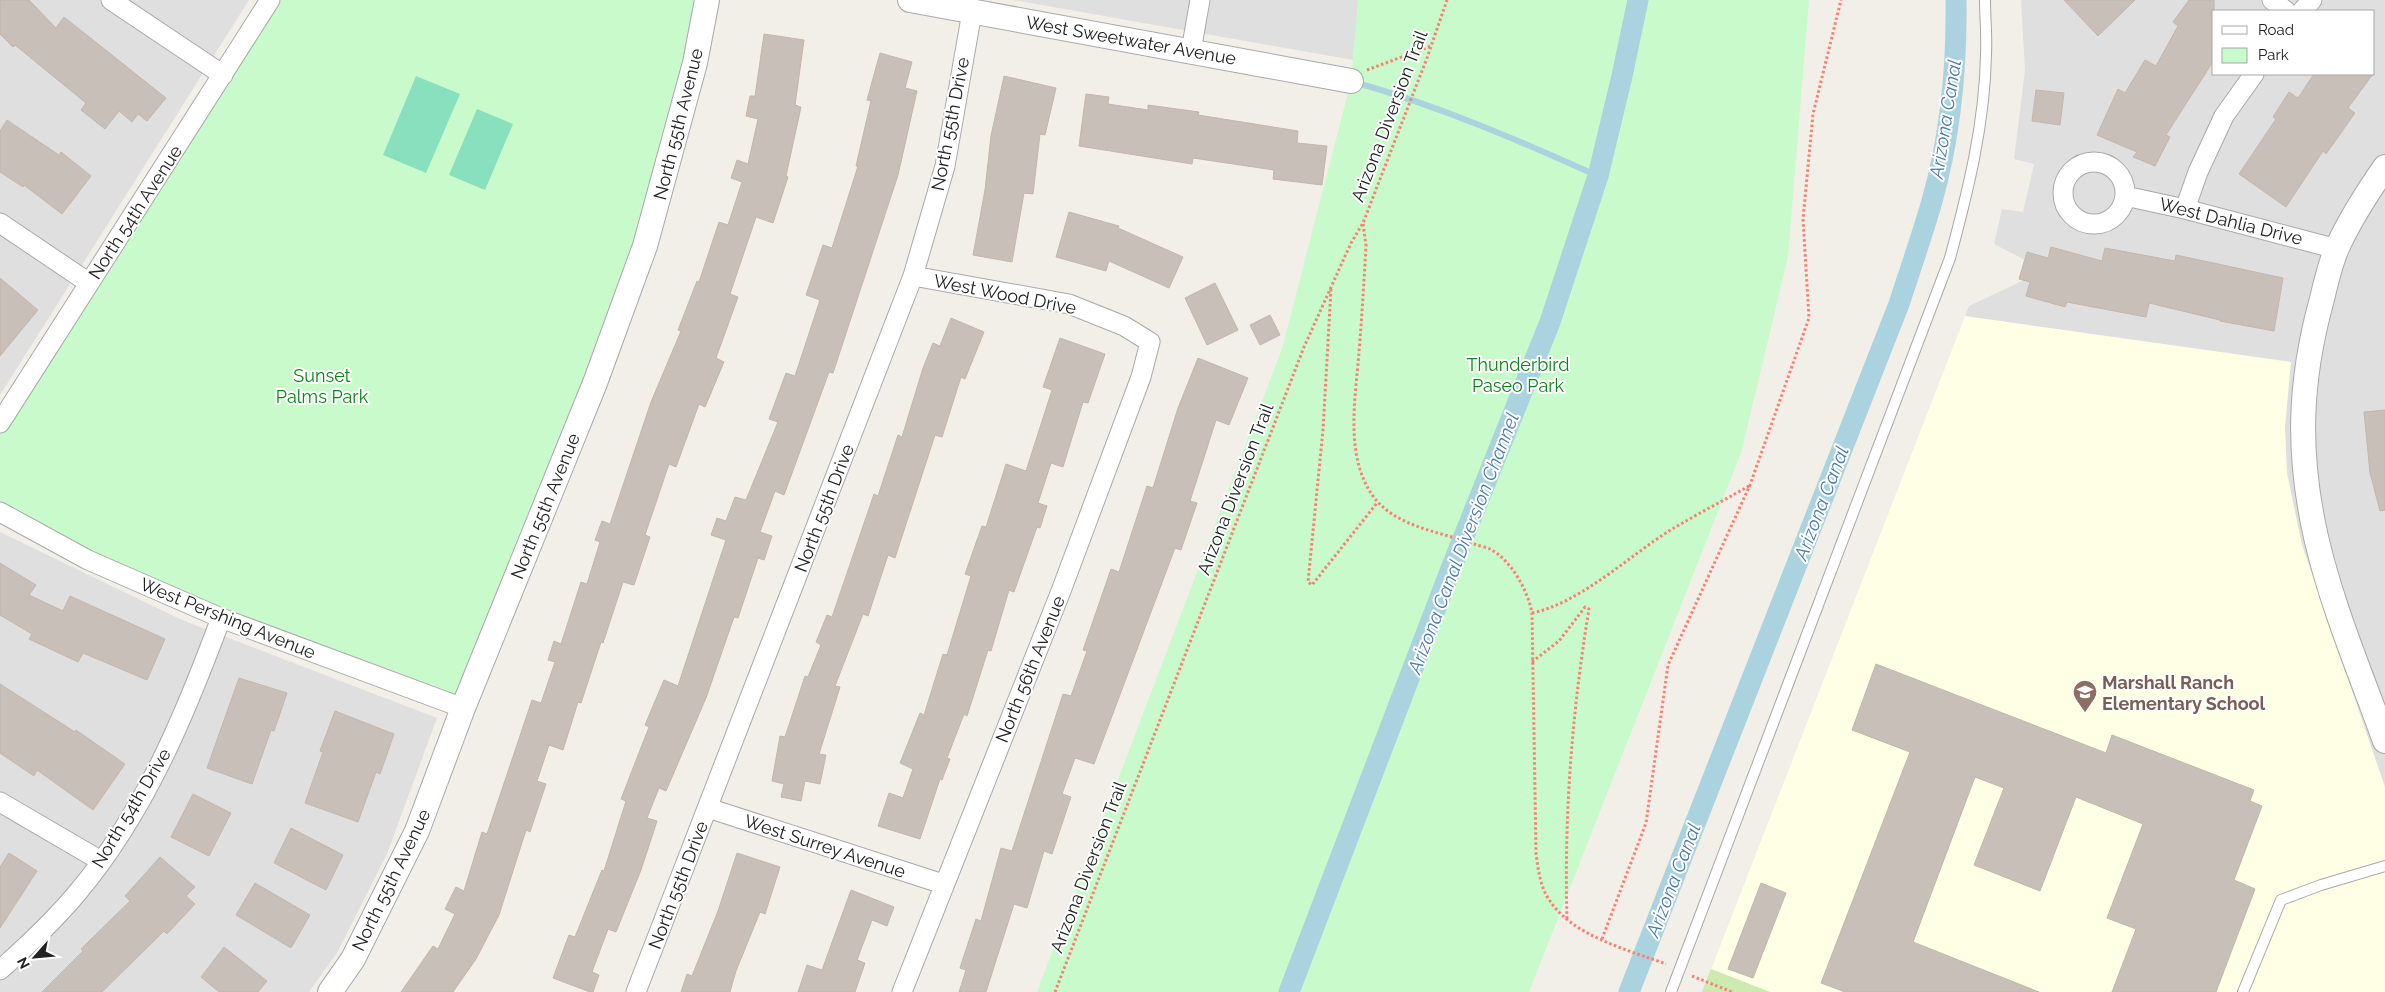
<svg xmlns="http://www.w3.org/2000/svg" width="2385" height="992" font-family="Raleway,sans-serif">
  <rect width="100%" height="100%" fill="#f2efe9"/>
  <path fill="#e0dfdf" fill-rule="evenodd" d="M0,0H249L0,395Z
    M1013,0H1359L1353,60Z
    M2021,0H2385V992H1702L1969,306L2022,281L2025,260L1994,244L2002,209L2023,212L2034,164L2014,159L2025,70ZM2214,11H2374V74H2214Z
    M0,532L182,620L437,718L387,854L337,953L309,992H0Z"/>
  <path fill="#ffffe5" d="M1965,316L2291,362L2285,427L2287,473L2302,545L2385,787V992H1770L1711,969Z"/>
  <path fill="#cdebb0" d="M1711,969L1769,992H1702Z"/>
  <path fill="#c8facc" d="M270,0H707L668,169L463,708L221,618L0,512V423Z
    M1358,0H1809L1788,257L1741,453L1529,992H1037L1282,349L1351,81Z"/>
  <path fill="#88e0be" d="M416,76L460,94L426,173L383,155Z
    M477,109L513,124L485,190L449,175Z"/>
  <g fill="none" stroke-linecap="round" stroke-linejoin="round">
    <path stroke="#aad3df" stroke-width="6" d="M1354,82C1439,106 1518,140 1598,176"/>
    <path stroke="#aad3df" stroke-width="21" d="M1289,992L1452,566L1550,322L1598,176L1622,76L1638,0
      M1629,992L1899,304C1910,270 1922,236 1932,201C1950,137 1957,67 1956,0"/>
  </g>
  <path fill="#c7bfb8" stroke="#c4b6ab" d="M0,0H29L56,28L64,17L166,98L147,121L138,114L132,122L119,111L105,129L81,110L86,103L15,45L13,47L0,34Z
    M2064,0H2135L2098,36Z
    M2189,0H2214V60L2166,135L2170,137L2155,166L2133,157L2137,152L2097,135L2118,89L2125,93L2145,60L2156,66L2178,26L2173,22Z
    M764,34L804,40L795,105L801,107L786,176L788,177L773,223L756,217L730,294L738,297L716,358L724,362L705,407L699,404L676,467L669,464L645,535L650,537L634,585L623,582L603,643L601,642L581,703L578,702L563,750L549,745L537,781L546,784L530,832L526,830L499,915L476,959L453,992H401L433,946L438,949L455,914L445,909L456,887L464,891L482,832L487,834L532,700L541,703L555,662L548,660L554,641L561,644L581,582L587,584L600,542L595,540L602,521L610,524L651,402L681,331L678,330L697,281L699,282L719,222L728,225L742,182L731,178L737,160L748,164L758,119L746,116L750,96H755Z
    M880,53L912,62L905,88L917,91L898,175L833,373L829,372L784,495L775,491L760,532L772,536L764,560L758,558L738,618L734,617L706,698L666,791L659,788L647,818L657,821L641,870L616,932L608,929L592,972L599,975L593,992H590L553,978L569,935L575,937L602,870L604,871L626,801L621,799L649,727L645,725L664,680L678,686L726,540L711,535L717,518L726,521L735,497L746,500L778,422L769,419L786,373L795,376L820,300L806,295L823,245L832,248L858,166H856L871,101L867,100Z
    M2314,74H2373L2348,108L2355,113L2326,154L2323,151L2286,207L2239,174L2276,119L2273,117L2289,92L2298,98Z
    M1004,76L1056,88L1045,135L1040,134L1033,194L1024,193L1012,262L973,255L985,190L991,136Z
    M2036,90L2064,93L2060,125L2032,121Z
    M1086,94L1109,97L1108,104L1148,110V105L1199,112L1198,115L1298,131L1297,143L1327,146L1322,185L1273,179L1274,170L1193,158L1192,164L1079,146Z
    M7,120L59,155L61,152L91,176L62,214L24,185L23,187L0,172V131Z
    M1069,212L1119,226L1118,228L1183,257L1169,288L1109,261L1106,271L1056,257Z
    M2051,247L2102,261L2105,248L2175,261L2176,255L2283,278L2274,331L2220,321V320L2149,303L2146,317L2067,302L2065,307L2026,296L2030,282L2019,279L2027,252L2048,258Z
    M0,278L38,310L0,356Z
    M1215,283L1238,330L1207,345L1185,298Z
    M1270,315L1280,335L1260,345L1250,325Z
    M951,318L984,332L965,379L961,377L942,437L935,435L895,558L888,555L868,616L863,614L835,686L840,687L819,754L826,755L820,784L805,781L801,801L781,797L784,784L772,781L780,736L785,737L805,676L808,677L821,645L816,642L827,615L832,617L874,494L878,496L898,435L902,437L923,368L933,343L940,346Z
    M1060,338L1105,354L1088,403L1083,402L1063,467L1051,463L1038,503L1047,506L1040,528L1037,527L1014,592L1009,590L991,651L988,650L967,716L964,714L947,758L950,759L942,780L940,779L920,839L878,826L889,793L903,798L913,769L900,763L920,713L924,715L943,654L947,655L971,576L965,574L982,526L986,527L1006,464L1026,471L1052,390L1043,387Z
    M1198,358L1248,378L1229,425L1216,420L1190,501L1197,503L1181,550L1175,548L1094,764L1075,758L1062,794L1071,797L1052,854L1044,851L1027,908L1014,904L986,992H959L966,970L960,968L976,919L981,921L1001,848L1012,851L1063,694L1071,696L1087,651L1083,650L1111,569L1119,572L1147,486L1153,488L1178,408Z
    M2385,410V510L2380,511L2370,473L2364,412Z
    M0,563L36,585L29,595L63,611L70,596L165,639L147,680L83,653L78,662L29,639L32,634L0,615Z
    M1876,664L2106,753L2112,735L2254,790L2250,801L2262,806L2234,880L2255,889L2216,992H2112L2136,929L2107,918L2143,824L2076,797L2040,891L1974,865L2004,788L1975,777L1913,942L2039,992H1845L1821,983L1910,752L1852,730Z
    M239,678L287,693L274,731L271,730L252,784L207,768Z
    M0,684L75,732L76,730L125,764L93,810L37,770L34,776L0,753Z
    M335,711L394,734L380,774L376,772L358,822L305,803L323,752L320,751Z
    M193,794L231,813L209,856L171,837Z
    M291,828L343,855L326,890L274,863Z
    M9,853L37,871L0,928V867Z
    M737,853L780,867L765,914L760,912L736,971L730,992H681L687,974L692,976L718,911Z
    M160,857L195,887L186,896L195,904L167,934L164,931L102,992H42L83,951L81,949L130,901L125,896Z
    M255,883L310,915L291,948L236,915Z
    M1761,883L1786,893L1753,978L1728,969Z
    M851,890L894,907L887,926L872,920L857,960L865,963L855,992H798L807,965L822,970Z
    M224,947L267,981L258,992H219L201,977Z"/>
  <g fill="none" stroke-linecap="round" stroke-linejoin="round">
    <defs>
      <path id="service" d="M1671,992L1950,258C1968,191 1985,123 1986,54C1987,36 1985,18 1985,0
        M2243,992L2281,900L2321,885L2385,866"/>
      <path id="minor" d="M111,0L223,75
        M2272,0L2286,11
        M2302,11L2312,0
        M1191,51L1200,0
        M2063 193a31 31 0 1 1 62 0a31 31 0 1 1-62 0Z
        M2125,196L2185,209L2337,249
        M2185,209L2198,172L2224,116L2254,74
        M0,223L89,283
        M0,423L270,0
        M0,512L88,560L221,618L463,708
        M0,802L101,861
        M708,808L943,884
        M0,970C27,946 54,921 78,892C145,812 185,715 221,618
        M636,992L913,276L945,166L972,12
        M902,992L1061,591L1141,377L1150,342L1124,326L1069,304L913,276"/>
      <path id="tertiary" d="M910,0L1351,81
        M2385,167C2367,193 2350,219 2337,248C2330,264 2326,282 2322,299C2299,382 2297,453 2316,537C2332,607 2361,674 2385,741
        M330,992L353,959L417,831L463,708L595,383L645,246L695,63L707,0"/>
    </defs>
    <use href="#service" stroke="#a9a9a9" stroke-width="12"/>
    <use href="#minor" stroke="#a9a9a9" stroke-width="21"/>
    <use href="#tertiary" stroke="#a9a9a9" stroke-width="26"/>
    <path stroke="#fa8072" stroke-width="3" stroke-dasharray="2.5 2.5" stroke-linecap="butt" d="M1367,70L1431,46
      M1363,224L1366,245C1364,281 1362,316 1359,352C1356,392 1347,442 1364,480C1383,526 1432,529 1474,544C1479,546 1487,547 1492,550C1512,562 1528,591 1532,613L1536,853C1538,869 1540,887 1550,901C1573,936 1628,950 1666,964
      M1331,289L1323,430L1308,582L1312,585L1377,503
      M1532,613C1580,603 1628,557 1669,531C1695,515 1723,501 1749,486
      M1532,662L1559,641L1585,607L1589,609C1572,712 1564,815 1567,919
      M1602,939L1646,823L1668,665L1750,485L1809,318L1803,219L1813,114L1841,0
      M1692,976L1732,992
      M1055,992L1304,347L1351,243L1363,223L1427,58L1447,0"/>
    <use href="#service" stroke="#fff" stroke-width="10"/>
    <use href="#minor" stroke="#fff" stroke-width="19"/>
    <use href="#tertiary" stroke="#fff" stroke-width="24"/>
  </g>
  <defs>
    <symbol id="school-pin" viewBox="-11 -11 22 30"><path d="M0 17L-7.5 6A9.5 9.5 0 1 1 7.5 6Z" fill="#8d6e63" stroke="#fff"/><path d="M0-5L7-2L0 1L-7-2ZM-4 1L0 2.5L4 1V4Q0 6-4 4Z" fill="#fff"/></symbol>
  </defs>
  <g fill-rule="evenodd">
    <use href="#school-pin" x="2071" y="678" width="28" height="38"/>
  </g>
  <g text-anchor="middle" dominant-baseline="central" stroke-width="4" stroke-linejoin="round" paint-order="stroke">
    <g font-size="18" fill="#222" stroke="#fff">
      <text transform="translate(1131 40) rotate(10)">West Sweetwater Avenue</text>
      <text transform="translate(1389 116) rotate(-69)">Arizona Diversion Trail</text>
      <text transform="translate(678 124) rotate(-76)">North 55th Avenue</text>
      <text transform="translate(950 124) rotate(-79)">North 55th Drive</text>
      <text transform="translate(135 212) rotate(-57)">North 54th Avenue</text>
      <text transform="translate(2231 221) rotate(14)">West Dahlia Drive</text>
      <text transform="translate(1005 294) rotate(11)">West Wood Drive</text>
      <text transform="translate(1235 489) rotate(-69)">Arizona Diversion Trail</text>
      <text transform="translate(545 506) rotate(-68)">North 55th Avenue</text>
      <text transform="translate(824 508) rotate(-69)">North 55th Drive</text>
      <text transform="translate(228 618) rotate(22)">West Pershing Avenue</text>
      <text transform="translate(1030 669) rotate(-68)">North 56th Avenue</text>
      <text transform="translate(131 808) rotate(-59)">North 54th Drive</text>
      <text transform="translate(825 846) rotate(18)">West Surrey Avenue</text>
      <text transform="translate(1088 867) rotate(-69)">Arizona Diversion Trail</text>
      <text transform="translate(391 880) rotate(-64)">North 55th Avenue</text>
      <text transform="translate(678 885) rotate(-69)">North 55th Drive</text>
    </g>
    <g font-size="18" fill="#0c8416" stroke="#fff">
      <text x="1518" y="364">Thunderbird<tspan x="1518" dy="21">Paseo Park</tspan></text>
      <text x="322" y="375">Sunset<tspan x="322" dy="21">Palms Park</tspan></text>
    </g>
    <g font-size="18" font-weight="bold" fill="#785e54" stroke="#fff" text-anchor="start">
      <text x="2102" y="682">Marshall Ranch<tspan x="2102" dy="21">Elementary School</tspan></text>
    </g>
    <g font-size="19" font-style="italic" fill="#4a7aab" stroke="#fff">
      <text transform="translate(1945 119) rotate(-81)">Arizona Canal</text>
      <text transform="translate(1821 503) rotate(-69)">Arizona Canal</text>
      <text transform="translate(1463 543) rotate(-69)">Arizona Canal Diversion Channel</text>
      <text transform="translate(1673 880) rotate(-69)">Arizona Canal</text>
    </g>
  </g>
  <rect x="2212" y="10" width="162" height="65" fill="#ffffff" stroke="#a7a7a7"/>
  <rect x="2222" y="26" width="25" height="8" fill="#ffffff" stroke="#a7a7a7"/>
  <text x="2258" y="35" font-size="15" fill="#222222">Road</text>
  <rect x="2222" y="48" width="25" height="15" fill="#c8facc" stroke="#a7a7a7"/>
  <text x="2258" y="60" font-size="15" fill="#222222">Park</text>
  <g transform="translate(35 957) rotate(243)" stroke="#ffffff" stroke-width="4" paint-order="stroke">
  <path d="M0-4L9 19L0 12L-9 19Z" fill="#222222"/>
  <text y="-8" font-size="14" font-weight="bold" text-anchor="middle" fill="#222222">N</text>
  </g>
</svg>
